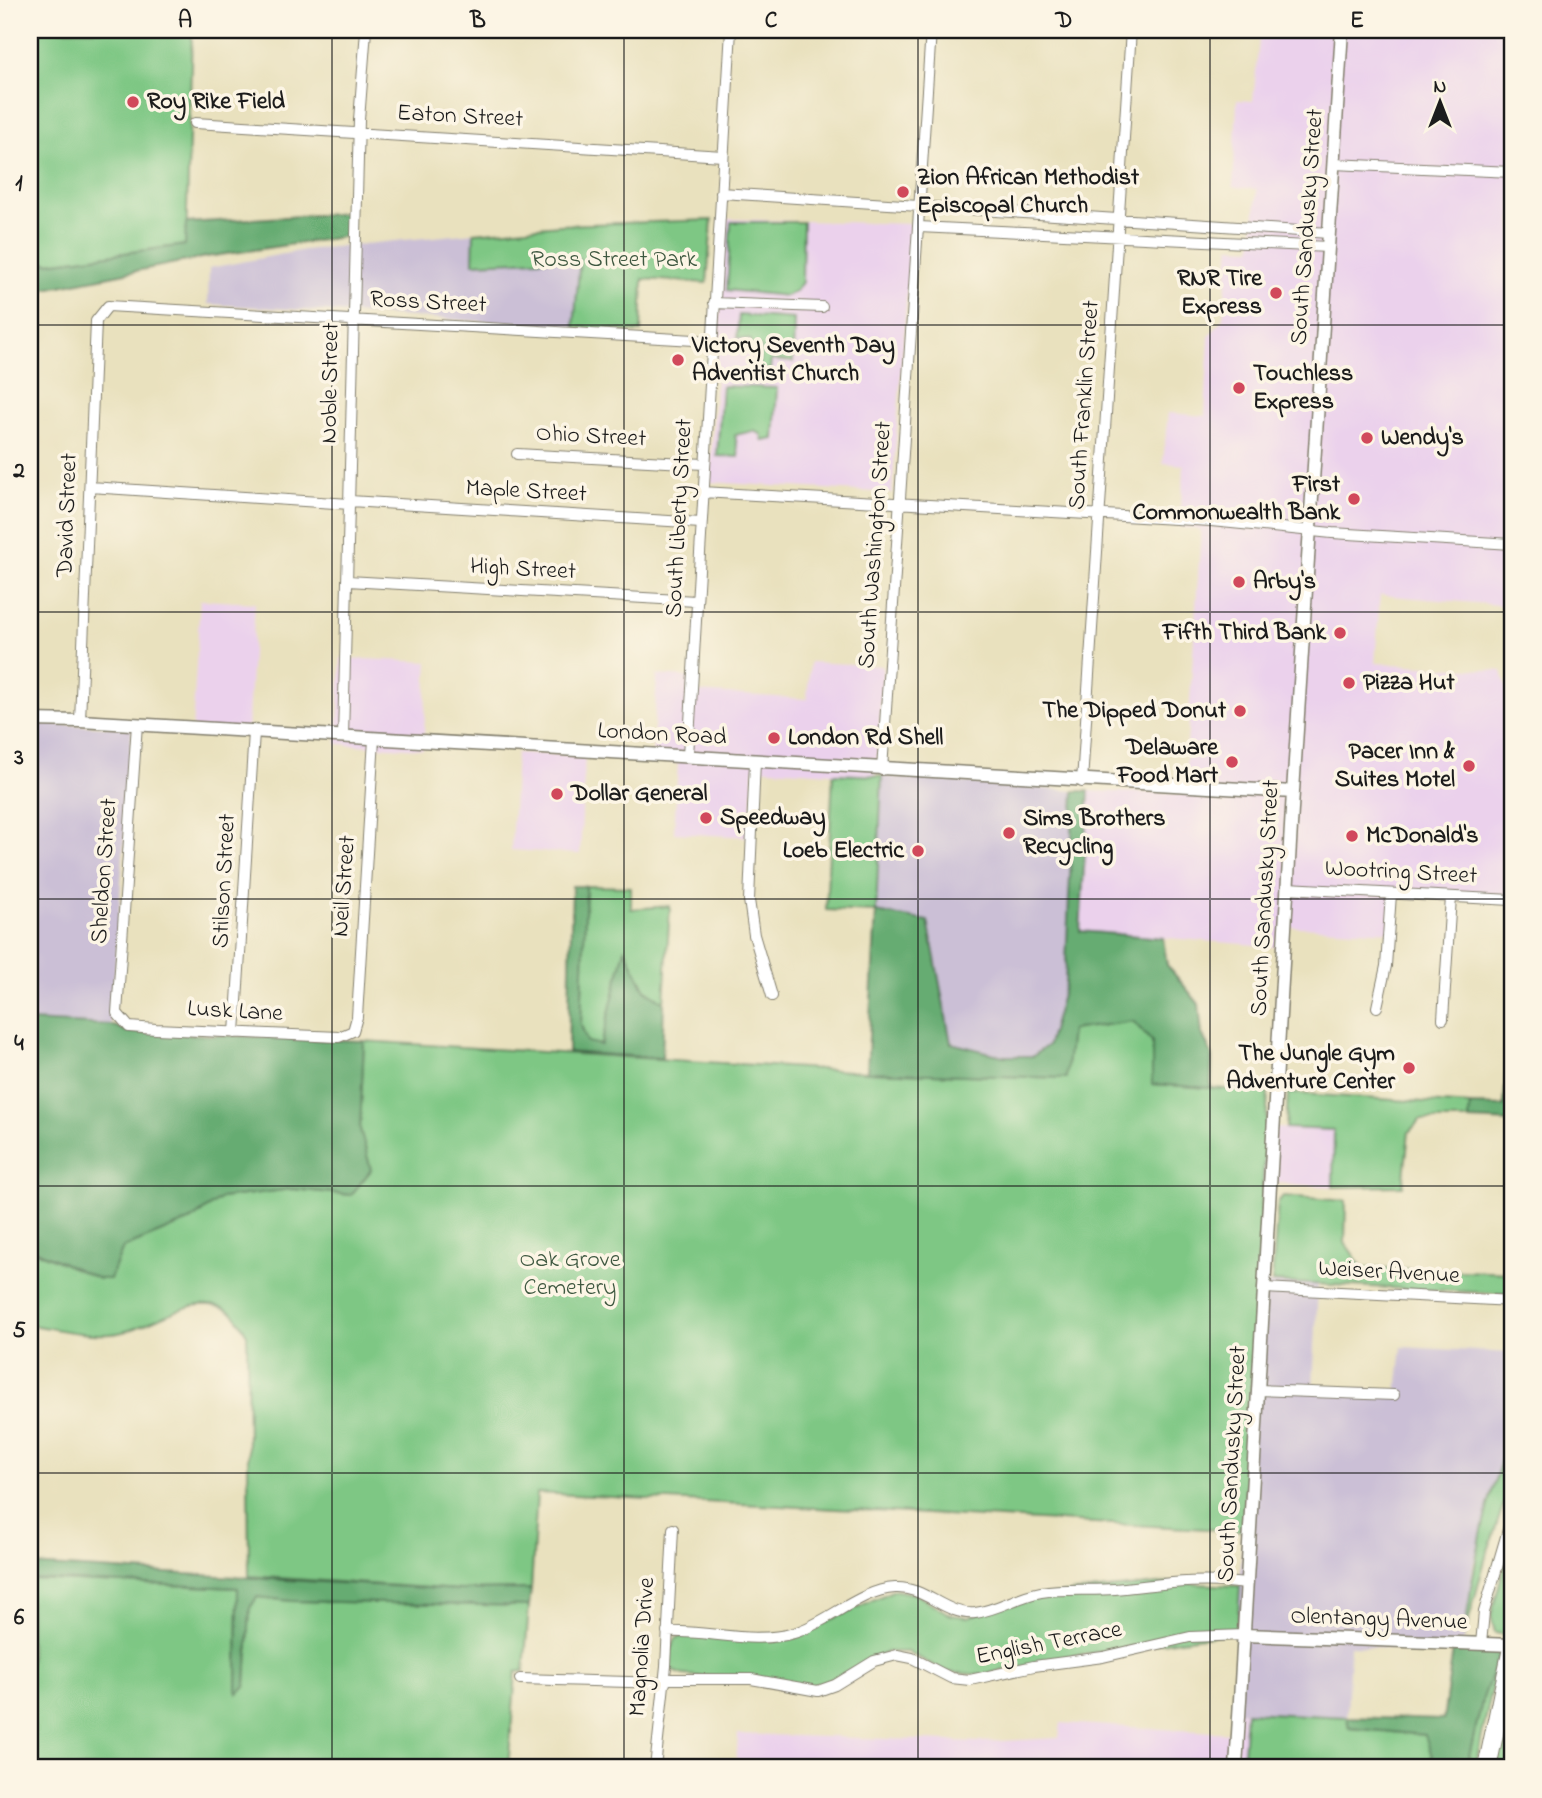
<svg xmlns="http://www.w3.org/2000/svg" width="1542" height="1798" font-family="'Indie Flower',sans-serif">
  <rect width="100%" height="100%" fill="#fcf5e5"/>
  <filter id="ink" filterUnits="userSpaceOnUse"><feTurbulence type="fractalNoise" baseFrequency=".0143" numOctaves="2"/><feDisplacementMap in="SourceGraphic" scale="14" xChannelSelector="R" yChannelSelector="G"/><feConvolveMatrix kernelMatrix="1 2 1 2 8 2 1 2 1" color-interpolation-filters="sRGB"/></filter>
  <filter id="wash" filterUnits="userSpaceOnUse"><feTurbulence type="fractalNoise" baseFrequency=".00686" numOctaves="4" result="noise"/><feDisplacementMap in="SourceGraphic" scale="28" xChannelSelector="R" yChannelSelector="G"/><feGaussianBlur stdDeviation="1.57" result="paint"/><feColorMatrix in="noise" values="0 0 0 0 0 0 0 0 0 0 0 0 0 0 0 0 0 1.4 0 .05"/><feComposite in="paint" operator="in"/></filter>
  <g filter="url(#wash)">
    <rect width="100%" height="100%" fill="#e9e1be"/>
    <path fill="#ebd1ec" d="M1260,30H1512V606L1380,595L1375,663L1502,671L1512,709V897L1396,893L1393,932L1281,926V947L1080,931L1089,791L1184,794L1201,530L1179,527L1184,465L1163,463L1168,413L1205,416L1209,337L1223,318L1230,247L1252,248L1257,189L1233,187L1237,100L1253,101Z
      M725,219L912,224L892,493L710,482Z
      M200,600L255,603L247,736L192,733Z
      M341,658L428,662L423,749L337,744Z
      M810,662L883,666L876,776L754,768L750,837L674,833L678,763L652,761L657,675L698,678L697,692L807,699Z
      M516,753L585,756L580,854L511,850Z
      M1265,1128L1334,1129L1333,1187L1264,1182Z
      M1232,1711L1246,1712L1242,1768H736L738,1734L981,1742L1059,1738L1061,1723L1231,1733Z"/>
    <path fill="#cbbfd6" d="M474,233V263L580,258L574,327L208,304L209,268L305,250Z
      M30,723L132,728L111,1025L30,1021Z
      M882,776L1074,791L1065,984L1048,1045L1033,1056H1003L951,1043L928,921L876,912Z
      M1258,1283L1318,1285L1313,1387L1397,1391L1402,1347L1512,1353V1429L1502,1457L1473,1565L1463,1650L1350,1646L1347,1717L1232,1711Z"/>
    <path fill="#7ec784" stroke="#4d7250" stroke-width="2" d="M30,30H192L186,245L48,263L30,259Z
      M712,220L707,283L643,279L641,332L574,327L580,258L473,263L474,233L560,225Z
      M731,222H803L802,282L796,291L786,296L727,290Z
      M739,315L794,319L793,362L771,360L770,370L760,369L761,347L751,346V340L737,338Z
      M722,386L777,388L774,439L763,441L761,434L753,431L735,435L739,457L717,456Z
      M833,774L882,776L876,912L826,910Z
      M586,886L631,887V909L670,906L664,1002L646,990L626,951L601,1045L587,1042L581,1025Z
      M1134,1021L1152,1042V1084L1268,1092L1243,1531L537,1493L531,1589L460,1590L249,1576L247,1334C242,1327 238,1316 231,1312C192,1288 151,1331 111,1334C84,1336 57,1329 30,1325V1249L99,1279L123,1248L191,1220L221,1198L292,1189L351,1195L371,1170L360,1129L364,1041L867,1072L1065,1078L1071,1030Z
      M1288,1093L1470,1105L1469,1120H1420L1409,1132L1403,1186L1333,1187L1334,1130L1286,1128Z
      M1283,1196L1346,1201L1345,1243L1362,1267L1512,1273V1294L1272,1282L1278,1202Z
      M1512,1430V1479L1485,1560L1464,1638C1473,1567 1486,1497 1512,1430Z
      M1512,1535V1609L1506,1635L1495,1633L1491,1616Z
      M30,1579L238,1588L237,1693L246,1685L250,1608L257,1597L291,1601L529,1606L524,1671L516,1672L508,1768H30Z
      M1169,1583L1240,1586L1237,1632L1071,1656L983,1675L946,1672L908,1652H887L820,1686L683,1675L670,1670V1653L676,1638L694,1633L799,1635L894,1590L915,1594L951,1615L968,1617L1029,1597Z
      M1500,1652L1475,1768H1466L1483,1698Z
      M1512,1686V1768H1495Z
      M1246,1712L1347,1717L1349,1728L1426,1735L1432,1756L1429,1768H1242Z"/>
    <path fill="#66ac72" stroke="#416447" stroke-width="2" d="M350,213L349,236L206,257L30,292V259L48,263L185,245L186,223Z
      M1074,791H1089L1080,931L1163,938L1167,965L1199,1004L1202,1034L1212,1055L1211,1088L1152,1084V1042L1133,1021L1071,1030L1066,1078L867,1072L876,912L928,921L951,1043L1003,1056H1033L1048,1045L1065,984Z
      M572,886H586L581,1025L587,1042L601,1045L625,949L645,990L664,1002L662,1058L568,1052Z
      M30,1021L111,1025L130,1032L364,1041L360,1129L371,1170L351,1195L292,1189L221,1198L191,1220L123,1248L110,1279H99L30,1248Z
      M1509,1023H1512V1122L1469,1120L1470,1105L1504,1106Z
      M30,1565L460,1590L531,1589L529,1606L291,1601L257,1597L250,1608L246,1685L237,1694L238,1588L30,1579Z
      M1453,1650L1500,1652L1483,1698L1466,1768H1429L1432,1756L1425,1735L1349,1728L1347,1717L1443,1720Z"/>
  </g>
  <g filter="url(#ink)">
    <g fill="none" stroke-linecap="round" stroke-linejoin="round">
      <defs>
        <path id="street" d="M195,123L723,156
          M1333,164L1512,172
          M721,193L1329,233
          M919,227L1328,247
          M714,303L822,307
          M517,454L704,464
          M90,487L350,504
          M702,492L1211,521L1332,533L1512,544
          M350,501L701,523
          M348,581L696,601
          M80,721L96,321L108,306L712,341
          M137,724L117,1013L129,1027L156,1029L339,1037L353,1031L357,1017L374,739
          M343,737L359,120L366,30
          M688,756L731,30
          M755,761L749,900L754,935L772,996
          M882,770L931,30
          M1082,782L1131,30
          M1287,888L1512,900
          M1377,1007L1386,966L1391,894
          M1443,1019L1451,897
          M235,1033L254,732
          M1264,1288L1512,1301
          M1258,1390L1394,1395
          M667,1632C708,1630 754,1645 794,1633C828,1623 859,1590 895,1588C925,1586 946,1616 975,1613C998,1610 1018,1596 1041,1592C1065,1588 1090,1591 1115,1589C1164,1584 1197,1578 1247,1584
          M1481,1644L1484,1612L1512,1516
          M520,1679L665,1683
          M665,1679H751L818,1691L835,1685L874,1661L897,1655L912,1658L951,1678L970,1680L1034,1666L1103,1657L1190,1637L1244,1635
          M655,1768L666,1666L673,1529"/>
        <path id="secondary" d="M30,720L80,721L1293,792
          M1244,1635L1512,1645
          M1236,1768L1293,792L1342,30"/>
        <path id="highway" d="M1487,1768L1512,1648"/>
      </defs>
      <use href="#street" stroke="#827e6d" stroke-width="12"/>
      <use href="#secondary" stroke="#827e6d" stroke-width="15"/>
      <use href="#highway" stroke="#827e6d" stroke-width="20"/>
      <use href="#street" stroke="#fff" stroke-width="10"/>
      <use href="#secondary" stroke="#fff" stroke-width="12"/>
      <use href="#highway" stroke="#fff" stroke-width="18"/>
    </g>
  </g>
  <path fill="none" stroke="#1c1c1c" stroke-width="2" stroke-opacity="0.55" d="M332,30V1768M624,30V1768M918,30V1768M1210,30V1768M30,325H1512M30,612H1512M30,899H1512M30,1186H1512M30,1473H1512"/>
  <g fill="#d1495b" stroke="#fcf5e5" stroke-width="2.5">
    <circle cx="133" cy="102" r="7"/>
    <circle cx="903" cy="192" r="7"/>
    <circle cx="1276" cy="293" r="7"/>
    <circle cx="678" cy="360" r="7"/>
    <circle cx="1239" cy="388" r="7"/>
    <circle cx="1367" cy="438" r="7"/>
    <circle cx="1354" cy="499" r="7"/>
    <circle cx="1239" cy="582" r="7"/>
    <circle cx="1340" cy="633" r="7"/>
    <circle cx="1349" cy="683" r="7"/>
    <circle cx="1240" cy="711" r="7"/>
    <circle cx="774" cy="738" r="7"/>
    <circle cx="1232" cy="762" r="7"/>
    <circle cx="1469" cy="766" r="7"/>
    <circle cx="557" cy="794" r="7"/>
    <circle cx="706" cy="818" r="7"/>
    <circle cx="1009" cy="833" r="7"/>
    <circle cx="1352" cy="836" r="7"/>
    <circle cx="918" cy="851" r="7"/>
    <circle cx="1409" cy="1068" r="7"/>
  </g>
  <g text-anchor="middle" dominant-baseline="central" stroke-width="7" stroke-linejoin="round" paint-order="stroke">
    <g font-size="24" font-weight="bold" fill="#1c1c1c" stroke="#fcf5e5" text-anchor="start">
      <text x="147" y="102">Roy Rike Field</text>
      <text x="917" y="178">Zion African Methodist<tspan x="917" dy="28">Episcopal Church</tspan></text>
      <text x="1262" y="279" text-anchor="end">RNR Tire<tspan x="1262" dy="28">Express</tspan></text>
      <text x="692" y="346">Victory Seventh Day<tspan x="692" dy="28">Adventist Church</tspan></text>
      <text x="1253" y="374">Touchless<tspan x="1253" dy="28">Express</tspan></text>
      <text x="1381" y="438">Wendy's</text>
      <text x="1340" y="485" text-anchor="end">First<tspan x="1340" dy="28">Commonwealth Bank</tspan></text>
      <text x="1253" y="582">Arby's</text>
      <text x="1326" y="633" text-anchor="end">Fifth Third Bank</text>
      <text x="1363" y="683">Pizza Hut</text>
      <text x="1226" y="711" text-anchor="end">The Dipped Donut</text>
      <text x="788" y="738">London Rd Shell</text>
      <text x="1218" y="748" text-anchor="end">Delaware<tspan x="1218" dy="28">Food Mart</tspan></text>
      <text x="1455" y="752" text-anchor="end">Pacer Inn &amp;<tspan x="1455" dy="28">Suites Motel</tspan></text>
      <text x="571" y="794">Dollar General</text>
      <text x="720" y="818">Speedway</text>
      <text x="1023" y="819">Sims Brothers<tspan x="1023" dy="28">Recycling</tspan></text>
      <text x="1366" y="836">McDonald's</text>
      <text x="904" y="851" text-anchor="end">Loeb Electric</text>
      <text x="1395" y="1054" text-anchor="end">The Jungle Gym<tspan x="1395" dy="28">Adventure Center</tspan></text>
    </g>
    <g font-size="24" fill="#1c1c1c" stroke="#fcf5e5">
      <text transform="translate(460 117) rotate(3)">Eaton Street</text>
      <text transform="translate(1308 227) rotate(-86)">South Sandusky Street</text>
      <text transform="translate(428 303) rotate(3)">Ross Street</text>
      <text transform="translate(331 383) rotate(-89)">Noble Street</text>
      <text transform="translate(1085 405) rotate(-86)">South Franklin Street</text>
      <text transform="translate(591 437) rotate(3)">Ohio Street</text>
      <text transform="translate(526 492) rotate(3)">Maple Street</text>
      <text transform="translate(68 515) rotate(-88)">David Street</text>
      <text transform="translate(680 518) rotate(-87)">South Liberty Street</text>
      <text transform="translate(876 545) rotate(-86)">South Washington Street</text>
      <text transform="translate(523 570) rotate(3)">High Street</text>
      <text transform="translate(662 735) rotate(3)">London Road</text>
      <text transform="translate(105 871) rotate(-86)">Sheldon Street</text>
      <text transform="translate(1401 873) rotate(3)">Wootring Street</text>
      <text transform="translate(225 881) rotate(-87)">Stilson Street</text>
      <text transform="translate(345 886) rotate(-86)">Neil Street</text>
      <text transform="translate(1266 898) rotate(-87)">South Sandusky Street</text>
      <text transform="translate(235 1012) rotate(3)">Lusk Lane</text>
      <text transform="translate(1389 1273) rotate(3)">Weiser Avenue</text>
      <text transform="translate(1233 1464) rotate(-87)">South Sandusky Street</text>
      <text transform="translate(1379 1620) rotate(2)">Olentangy Avenue</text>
      <text transform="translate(1049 1644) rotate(-11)">English Terrace</text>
      <text transform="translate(643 1647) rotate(-86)">Magnolia Drive</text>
    </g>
    <g font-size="24" fill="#3e5840" stroke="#fcf5e5">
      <text x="614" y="260">Ross Street Park</text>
      <text x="570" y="1260">Oak Grove<tspan x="570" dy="28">Cemetery</tspan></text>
    </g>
  </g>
  <rect width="1542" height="1798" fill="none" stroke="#fcf5e5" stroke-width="77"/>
  <g transform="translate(1440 102)" stroke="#fcf5e5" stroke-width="5" paint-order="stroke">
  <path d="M0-5L12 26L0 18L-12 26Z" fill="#1c1c1c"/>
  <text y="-10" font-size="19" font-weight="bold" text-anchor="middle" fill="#1c1c1c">N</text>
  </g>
  <rect x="38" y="38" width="1466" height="1721" fill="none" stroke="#1c1c1c" stroke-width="2.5"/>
  <g font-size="23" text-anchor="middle" font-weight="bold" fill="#1c1c1c">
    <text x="185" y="27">A</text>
    <text x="478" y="27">B</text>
    <text x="771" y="27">C</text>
    <text x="1064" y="27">D</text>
    <text x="1357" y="27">E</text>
    <text x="19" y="190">1</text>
    <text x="19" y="477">2</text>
    <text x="19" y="764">3</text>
    <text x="19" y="1050">4</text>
    <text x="19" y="1337">5</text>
    <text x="19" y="1624">6</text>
  </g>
</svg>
